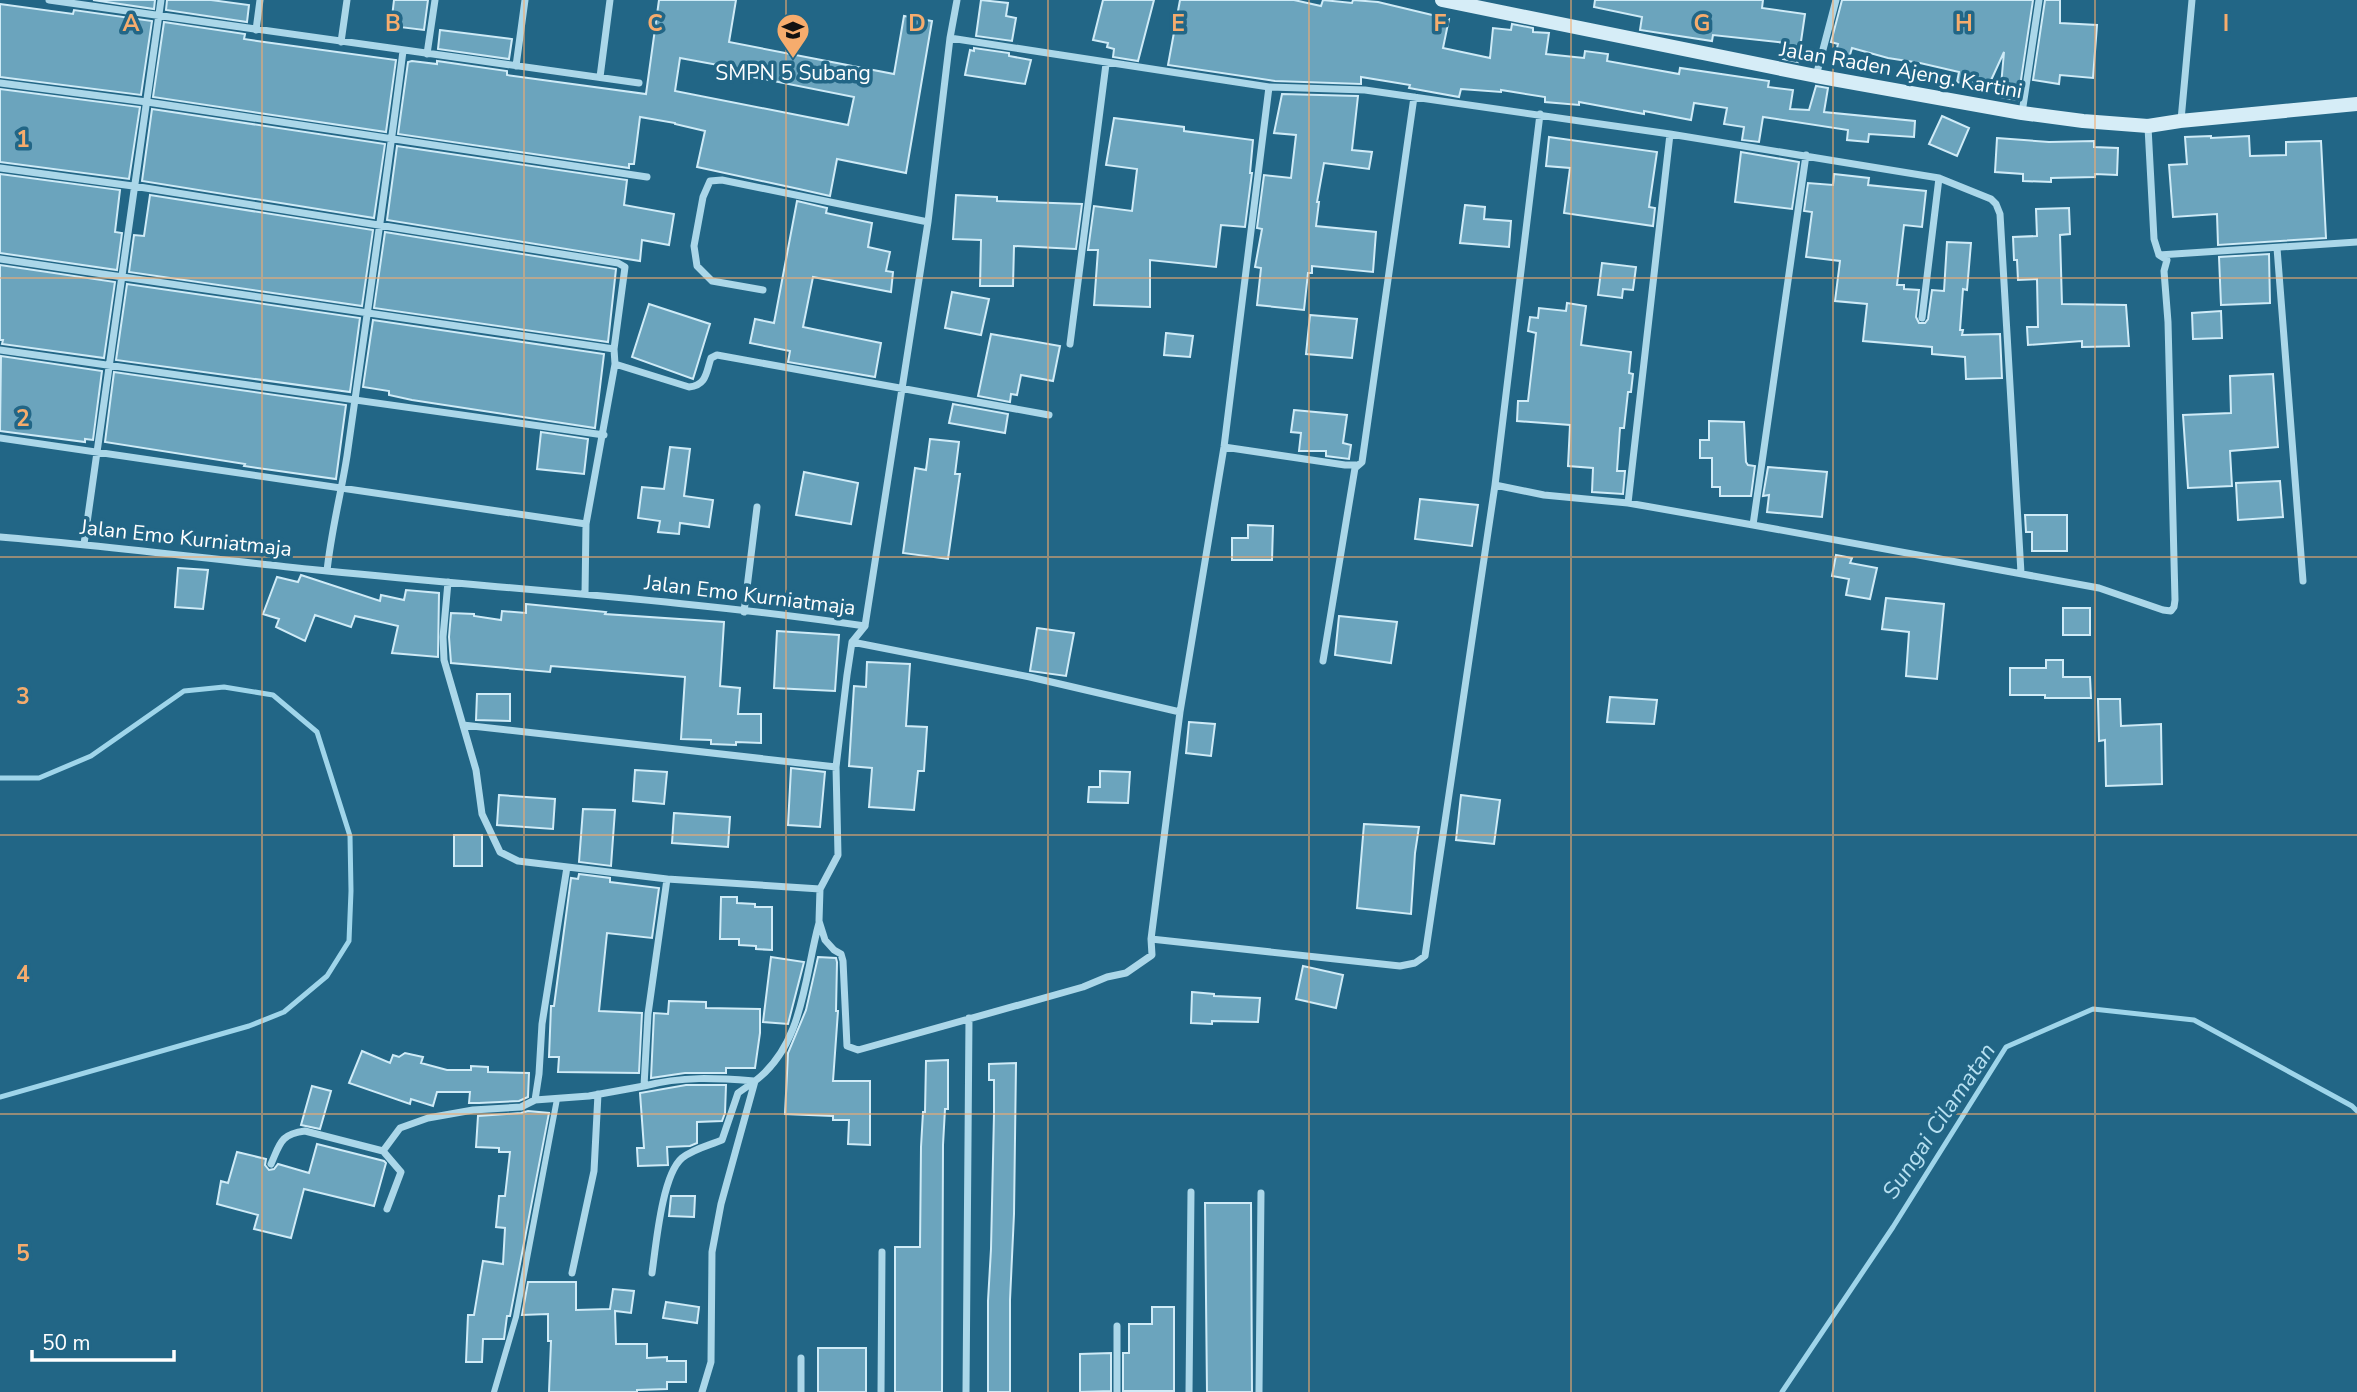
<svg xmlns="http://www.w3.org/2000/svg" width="2357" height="1392" font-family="'Nunito Sans',sans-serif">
  <rect width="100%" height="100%" fill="#226686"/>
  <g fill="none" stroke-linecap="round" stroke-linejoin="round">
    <path stroke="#9fd5ea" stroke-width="5" d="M0,778H39L91,756L184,691L224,687L273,695L317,732L350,836L351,891L349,941L327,976L284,1012L249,1026L0,1097
      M1782,1392L1893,1227L2006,1047L2093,1009L2194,1020L2352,1106L2357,1111"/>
  </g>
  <path fill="#6ba4bd" stroke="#cfebf7" stroke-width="2" fill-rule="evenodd" d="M93,0H155L154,9Z
    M167,0H211L249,5L247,22L166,10Z
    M394,0H428L424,30L391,26Z
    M659,0H736L729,42L894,74L904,16L932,21L906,173L837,159L830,196L799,189L697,167L705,131L675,124V123L640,117L634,164H629V168L398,134L408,62L412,61L437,64V61L507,71V75L646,94ZM680,58L729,67L728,72L854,97L848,125L675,91Z
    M981,0L1008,3L1006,16L1016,18L1012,41L976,36Z
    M1103,0H1154L1138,61L1113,57L1114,49L1107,47L1108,43L1093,40Z
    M1180,0H1294L1321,6L1323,0L1352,3L1353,0L1378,2L1449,19L1443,48L1490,58L1493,28L1511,30L1512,24L1533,28V32L1549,33L1546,54L1584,58L1585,51L1608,54L1607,61L1679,74L1680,68L1769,81L1768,87L1793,90L1790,109L1809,110L1816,86L1828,88L1824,112L1915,121L1914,137L1869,134L1868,142L1847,140L1848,130L1763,117L1759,142L1742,140L1744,127L1724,124L1727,108L1694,103L1691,120L1644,111V114L1579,102V105L1545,102V97L1501,90V92L1461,89L1459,97L1409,88L1410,85L1361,77V84L1275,81L1168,65Z
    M1595,0H1763L1762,8L1805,14L1798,62L1783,59L1786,43L1713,35L1712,41L1640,30L1642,17L1594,7Z
    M1842,0H2033L2018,100L2000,97L2004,52L1987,89L1957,82L1959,72L1920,63L1888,58L1852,48L1849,58L1835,55L1838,44L1831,42Z
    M2045,0H2060V23L2097,25L2093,78L2060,75L2059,84L2033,80Z
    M0,4L73,14L74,10L152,21L141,95L0,77Z
    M164,22L245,34L244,39L257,41L396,60L386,132L153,97Z
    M440,30L512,39L509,59L438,49Z
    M974,48L1009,53V56L1031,60L1025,84L965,75L970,50L974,51Z
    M0,89L140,107L129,179L0,162Z
    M1282,94L1358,96L1352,150L1372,152L1369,169L1324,163L1317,202H1319L1316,226L1376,232L1373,272L1312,266V273H1308L1304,310L1257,305L1261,268L1255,267L1262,229L1257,228L1264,175L1291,178L1296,135L1274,133Z
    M152,109L385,144L374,218L142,181Z
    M1942,116L1969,128L1957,156L1929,144Z
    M1114,118L1184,127V131L1253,140L1250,173H1252L1245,227L1221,225L1216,267L1150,260V307L1094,305L1098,250H1088L1094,206L1132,211L1137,169L1106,165Z
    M2211,136V138L2249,136L2250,156L2286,155V142L2321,141L2326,238L2218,245L2217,214L2173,217L2169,165L2187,164L2185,137Z
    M1549,137L1657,152L1649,207L1655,208L1653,226L1564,213L1570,168L1546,166Z
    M1997,138L2049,142L2094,141V147L2118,148L2117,175L2095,174V177L2051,178V182L2023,181V174L1995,172Z
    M397,146L627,180L624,205L674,214L669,245L642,240L640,261L387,220Z
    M1741,152L1799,162L1792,209L1735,202Z
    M0,174L120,190L115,232L122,233L117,270L0,253Z
    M1834,174L1869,178L1868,185L1926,191L1922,227L1904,225L1897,285H1904V289L1919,290L1916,317L1919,323H1925L1928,319L1932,290L1944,291L1947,242L1971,243L1967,290L1963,289L1960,330H1963L1962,335L2000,334L2002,378L1966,379L1965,357L1932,354V347L1863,341L1867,304L1835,301L1840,261L1806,257L1812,212L1804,211L1808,183L1833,185Z
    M150,195L373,230L362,306L129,272L134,235L144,236Z
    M956,195L997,197V201L1082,204L1076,249L1014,246L1013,286H980L981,240L953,239Z
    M797,201L827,208L826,213L872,223L868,247L890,252L886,271L893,272L891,292L813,277L803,327L881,343L875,377L788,362L790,351L750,343L755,319L774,323Z
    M1465,205L1485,207L1484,219L1511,221L1509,247L1460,243Z
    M2069,208L2070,234L2060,235L2062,304L2126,305L2129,346L2082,347V341L2028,345L2027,327H2038L2037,279L2018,280L2017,260H2014L2013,237L2037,236L2036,209Z
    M385,232L616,269L608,342L374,308Z
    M2269,254L2270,303L2221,305L2219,257Z
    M1602,263L1636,267L1633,290L1623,289L1622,298L1598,295Z
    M0,265L115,282L104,358L2,344L3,340H0Z
    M127,284L360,318L350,392L116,360Z
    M952,292L989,299L981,335L945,328Z
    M1567,303L1586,306L1581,345L1631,352L1629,373L1633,374L1631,392H1628L1624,428H1620L1617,471H1625L1623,494L1592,492L1593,468L1568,466L1570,425L1517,421L1518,401H1528L1536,333L1528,331L1530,317L1538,318L1539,308L1566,311Z
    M649,304L710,324L693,379L632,357Z
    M2221,311L2222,338L2193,339L2192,313Z
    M1310,315L1357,319L1352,358L1306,354Z
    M373,320L604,354L595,428L412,400L389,395V391L363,387Z
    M1166,333L1193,336L1190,357L1164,355Z
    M991,334L1060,346L1053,381L1021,375L1017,395L1011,394L1010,402L978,396Z
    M1,356L102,371L93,440L85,439V442L0,431Z
    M114,372L346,405L336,479L244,466L245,464L105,442Z
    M2273,374L2278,447L2230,451L2232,486L2188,488L2183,415L2231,413L2230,376Z
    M953,404L1008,414L1005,433L949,423Z
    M1294,410L1347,415L1343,443L1351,445L1349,459L1326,456V451H1299L1301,433L1291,432Z
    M1709,421L1744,422L1746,462L1748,465L1755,466L1751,496H1720V487H1712V458H1700V440H1709Z
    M541,432L588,439L584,474L537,469Z
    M930,439L959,442L955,474H960L948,559L903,553L915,468L926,470Z
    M670,447L690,449L684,496L713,500L709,527L680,523L679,534L658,532L660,521L638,518L642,487L664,489Z
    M1768,467L1827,472L1822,517L1767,512L1769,495L1763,496Z
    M804,472L858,483L851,524L796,515Z
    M2280,481L2283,517L2238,520L2236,483Z
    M1420,499L1478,505L1472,546L1415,539Z
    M2025,515H2067V551H2032V532H2026Z
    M1248,525L1273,526L1272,560H1232V538H1248Z
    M1836,555L1852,558L1850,563L1877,568L1870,599L1846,595L1849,579L1832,576Z
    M178,568L208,570L203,609L175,607Z
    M301,575L380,601L381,595L404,600L406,590L439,593L438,657L392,653L398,626L355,616L351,627L315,615L305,641L276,627L279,619L263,614L277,577L298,582Z
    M1886,598L1944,604L1937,679L1906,676L1909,632L1882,629Z
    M526,604L606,612L605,614L724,622L720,686L740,688L738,714H761V743L736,742V745L711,744V740L681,739L685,677L551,666L550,672L451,663L449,637L451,613L474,614V616L501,620L502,611L526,613Z
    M2063,608H2090V635H2063Z
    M1339,616L1397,622L1391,663L1335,655Z
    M1037,628L1074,633L1066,676L1030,671Z
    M777,631L839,635L835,691L774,688Z
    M2046,660H2063V677H2090L2091,698H2045V695H2010V668H2046Z
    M867,662L910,664L906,726L927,727L924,771H918L914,810L869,807L872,768L849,766L854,686L866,687Z
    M477,694H510V721L476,720Z
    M1610,697L1657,700L1654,724L1607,722Z
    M2098,699H2120L2121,726L2161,724L2162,784L2106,786L2105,740L2099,741Z
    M1189,722L1215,724L1211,756L1186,753Z
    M791,768L825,772L820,827L788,825Z
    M635,770L667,772L664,804L633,801Z
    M1100,771L1130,772L1128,803L1088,802L1089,787H1100Z
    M499,795L555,799L553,829L497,825Z
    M1461,795L1500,800L1494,844L1456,840Z
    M583,809L615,810L611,866L579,862Z
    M674,813L730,817L728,847L672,843Z
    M1364,824L1419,827L1415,853L1411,914L1357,908Z
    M454,835H482V866H454Z
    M579,874L610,878V882L659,888L652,938L607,933L599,1011L642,1013L639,1073L558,1072L559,1057H549L551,1006H554L571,878L578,879Z
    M721,897H737V903L755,904V907H772V950L756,949V946L739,945V939H720Z
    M771,957L804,962L788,1024L763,1022Z
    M818,957L836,958L837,962L836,1011H838L833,1081H870V1145L848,1144L849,1120H833V1116L785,1114L788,1053L806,1010Z
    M1303,966L1343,975L1336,1008L1296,999Z
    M1192,992L1214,994V996L1260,998L1258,1022L1212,1021V1024L1191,1023Z
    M669,1001L706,1002V1008L760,1009V1033L755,1068H726V1073H685L651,1078L654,1013L668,1014Z
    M362,1051L390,1063L393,1055L399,1057L405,1053L423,1057L421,1063L447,1070H471V1066L488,1067V1072L529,1073L528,1097L519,1101L479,1103H469L470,1092H437L433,1106L411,1099L410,1104L349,1083Z
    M948,1060V1109H945L943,1145L942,1392H895V1247H920L921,1147L923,1112H925L926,1061Z
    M1016,1063L1014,1214L1010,1300V1392H988V1301L991,1249L994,1114V1080H989V1064Z
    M686,1085H726L725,1113L722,1121L697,1122V1143L690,1146L667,1147L668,1165L638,1166L637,1148H644L640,1093Z
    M312,1086L331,1091L320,1129L301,1125Z
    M528,1111L549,1113L510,1316H507L504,1339H483L482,1362H466L468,1315H474L483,1261L503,1264L505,1228L496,1227L499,1196H505L510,1152H499V1148L476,1147L478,1116L521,1113Z
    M317,1144L384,1161L386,1163L374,1206L304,1189L291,1238L254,1229L258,1215L217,1204L221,1181L228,1183L237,1152L266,1159L265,1165L269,1170L274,1169L278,1164L309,1173Z
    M671,1196H695L694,1217L669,1216Z
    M1205,1203H1251L1252,1392H1207Z
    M528,1282H576V1310L610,1309L613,1289L634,1291L631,1313L615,1311L616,1344H647V1358L667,1357V1361H686V1382H667V1389L637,1390V1392H549L551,1341H548V1314L522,1315Z
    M666,1302L699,1307L697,1323L663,1318Z
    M1152,1307H1174V1391H1123V1353H1129V1324H1152Z
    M818,1348H866V1392H818Z
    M1111,1353V1391L1080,1392V1354Z"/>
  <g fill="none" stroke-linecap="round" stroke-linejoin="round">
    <path stroke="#abd7e9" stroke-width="6" d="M494,1392L516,1317L557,1099"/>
    <path stroke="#abd7e9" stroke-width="7" d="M49,0L639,83
      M256,30L260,0
      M950,38L1269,87L1365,90L1670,134L1939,178L1991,199L1996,204L2000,214L2021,573
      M341,42L347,0
      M427,54L435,0
      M516,66L525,0
      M1816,76L1836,0
      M600,77L610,0
      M0,83L147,102L647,177
      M2022,113L2039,0
      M2181,120L2192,0
      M2148,127L2154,239L2159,255L2357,242
      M0,168L133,186L618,263L625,267L614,349L615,364L586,524L585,594
      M2277,248L2303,581
      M0,259L614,349
      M763,290L712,281L697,266L694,246L703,197L710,181L722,180L928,222
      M1922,318L1939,178
      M1070,344L1106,64
      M0,350L604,435
      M615,364L689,387C707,385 706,372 711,358L717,355L1049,415
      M0,438L586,524
      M1224,447L1345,465H1356L1355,468L1362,462L1414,97
      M1495,485L1544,495L1628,503L1753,525L1806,155
      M1628,503L1670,134
      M1753,525L2099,588L2163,610L2171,611L2174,607L2175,600L2168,322L2164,271L2167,260L2159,255
      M0,537C109,546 218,560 327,571C507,589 687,600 865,626L928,222L950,38L957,0
      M84,544L161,0
      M327,571C331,532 341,494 347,456C366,321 386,186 403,51
      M448,582L443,637L444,660L476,770L482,814L500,852L518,861L667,879L820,889
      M744,612L757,507
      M865,626L852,642L847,675L836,767L838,855L820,889L819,921L825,940L834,950L841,954L843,961L847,1046L858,1050L1083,987L1107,977L1126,973L1152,955L1151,939L1180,712L1224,447L1269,87
      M852,642L1030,677L1180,712
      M1323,661L1355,468
      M463,725L836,767
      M1151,939L1400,966L1415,963L1425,956L1495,485L1540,114
      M644,1086C683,1076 715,1078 754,1081
      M535,1100L589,1096L644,1086L648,1014L667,879
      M271,1164C280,1144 280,1134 305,1131L383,1151
      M387,1209L401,1172L383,1151L400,1128L428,1118L473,1110L521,1107L535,1100L539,1074L542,1024L567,867
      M572,1273L594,1171L598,1094
      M652,1273C656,1245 662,1175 682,1158C693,1149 710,1145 722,1140L738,1093L755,1081
      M702,1392L711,1362L712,1252L721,1204L755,1081C804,1044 804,977 819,923
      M801,1392V1358
      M881,1392L882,1252
      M966,1392L969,1018
      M1117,1392V1326
      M1189,1392L1191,1192
      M1259,1392L1261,1193"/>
    <path stroke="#d6edf7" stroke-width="14" d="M1442,0L1816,76L2022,113L2083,121L2148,126L2180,121L2357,104"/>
  </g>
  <path fill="none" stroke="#f6ac6d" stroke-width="2" stroke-opacity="0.55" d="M262,0V1392M524,0V1392M786,0V1392M1048,0V1392M1309,0V1392M1571,0V1392M1833,0V1392M2095,0V1392M0,278H2357M0,557H2357M0,835H2357M0,1114H2357"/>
  <defs>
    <symbol id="school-pin" viewBox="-11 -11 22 30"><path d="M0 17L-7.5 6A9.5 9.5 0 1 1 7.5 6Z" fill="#f6ac6d" stroke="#226686"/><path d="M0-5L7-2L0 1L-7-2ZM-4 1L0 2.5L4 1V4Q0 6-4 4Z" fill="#111"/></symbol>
  </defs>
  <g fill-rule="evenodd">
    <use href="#school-pin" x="774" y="11" width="38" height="52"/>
  </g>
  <g text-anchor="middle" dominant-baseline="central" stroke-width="7" stroke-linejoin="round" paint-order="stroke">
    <g font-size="21" fill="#fff" stroke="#226686">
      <text transform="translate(1901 70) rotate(10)">Jalan Raden Ajeng. Kartini</text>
      <text transform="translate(186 538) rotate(6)">Jalan Emo Kurniatmaja</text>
      <text transform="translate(750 595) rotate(7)">Jalan Emo Kurniatmaja</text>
    </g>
    <g font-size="21" fill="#fff" stroke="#226686">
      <text x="793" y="73">SMPN 5 Subang</text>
    </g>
    <g font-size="23" font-style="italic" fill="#b7e0f1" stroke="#226686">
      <text transform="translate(1939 1121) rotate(-56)">Sungai Cilamatan</text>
    </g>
  </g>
  <g font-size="23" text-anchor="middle" font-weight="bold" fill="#f6ac6d" stroke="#226686" stroke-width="7" stroke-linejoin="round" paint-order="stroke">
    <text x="131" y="31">A</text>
    <text x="393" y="31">B</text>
    <text x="655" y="31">C</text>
    <text x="917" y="31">D</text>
    <text x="1178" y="31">E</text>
    <text x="1440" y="31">F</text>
    <text x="1702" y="31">G</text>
    <text x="1964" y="31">H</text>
    <text x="2226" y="31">I</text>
    <text x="23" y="147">1</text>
    <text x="23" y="426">2</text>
    <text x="23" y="704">3</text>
    <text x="23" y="982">4</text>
    <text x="23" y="1261">5</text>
  </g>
  <path d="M32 1350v10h142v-10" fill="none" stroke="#ffffff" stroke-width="3.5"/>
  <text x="42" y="1350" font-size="21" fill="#ffffff" stroke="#226686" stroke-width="5" paint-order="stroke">50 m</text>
</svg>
